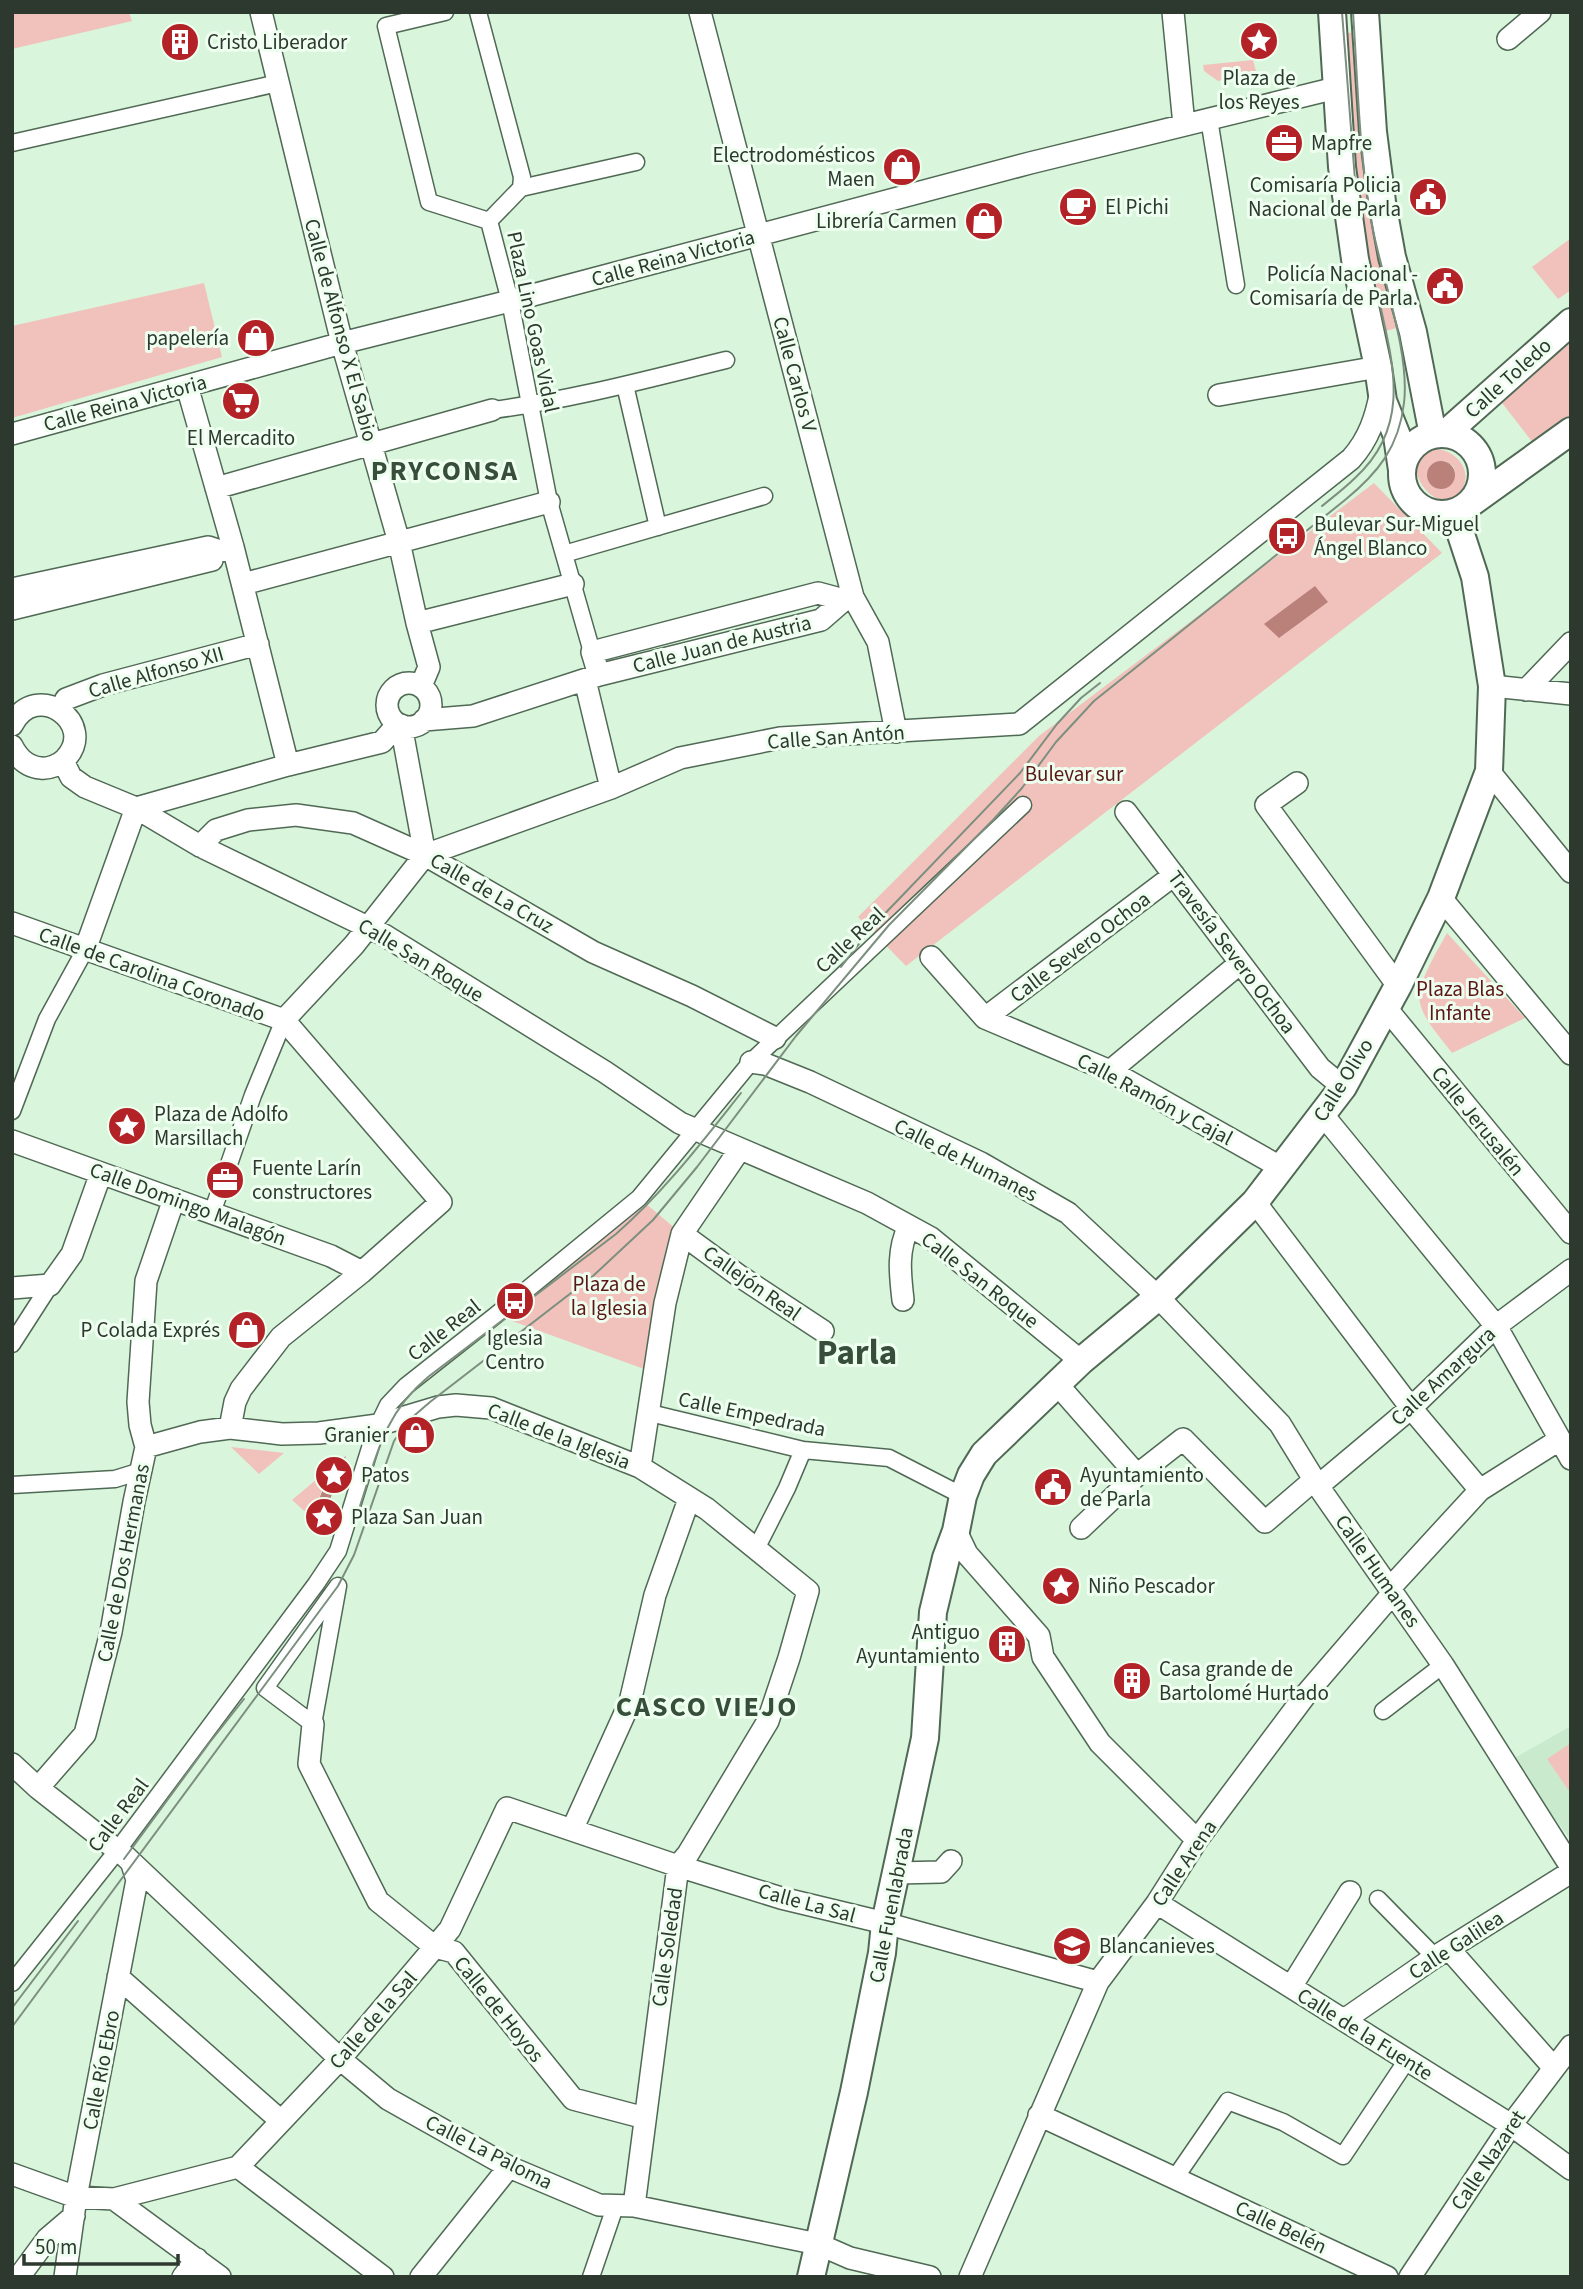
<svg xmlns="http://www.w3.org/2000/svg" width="1583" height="2289" font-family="'Source Sans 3',sans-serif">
  <rect width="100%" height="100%" fill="#d9f5dc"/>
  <path fill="#c9eacd" d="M1571,1726V1840L1511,1760Z"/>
  <path fill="#f1c2bc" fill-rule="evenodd" d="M12,12H129L132,21L12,49Z
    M1358,32L1400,327L1382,332L1362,247L1339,34Z
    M1253,60L1256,71L1218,81L1204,71L1203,65Z
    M1571,238V290L1558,299L1532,267Z
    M204,283L222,357L12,418V326Z
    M1571,332V430L1541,453L1492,390Z
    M1437,449C1456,451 1472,469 1463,488C1444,529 1386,458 1437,449ZM1445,461L1453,466L1455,471L1447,487L1438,489L1428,480L1427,472L1432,464Z
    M1374,483L1442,553L906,966L858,917L1039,736Z
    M1447,933L1525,1018L1452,1053C1442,1039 1424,1021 1420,1003C1416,984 1438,950 1447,933Z
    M639,1198L682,1234L655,1373L496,1315Z
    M231,1447L284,1453L259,1474Z
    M330,1468L312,1518L292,1500Z
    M1571,1743V1790L1569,1791L1547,1759Z"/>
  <path fill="#ba817b" d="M1427 475a14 14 0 1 1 28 0a14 14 0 1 1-28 0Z
    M1315,586L1328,602L1279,638L1264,624Z
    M346,1456L321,1524L312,1518L331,1468Z"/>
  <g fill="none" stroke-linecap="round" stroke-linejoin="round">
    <defs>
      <path id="pedestrian" d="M445,12L386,26L429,202L489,221
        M478,12L522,177L521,188L489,221L510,301L549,502L592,652
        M1209,119L1236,285
        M12,143L278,83
        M521,188L636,162
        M625,385L658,527
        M492,410C571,400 648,379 726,360
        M564,554L764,496
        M12,1111L47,1019L85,950
        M212,1213L253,1095L284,1020
        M12,1344L50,1285
        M650,1413L803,1450L889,1458L963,1496
        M12,1485L115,1479L141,1471
        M756,1549L787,1488L803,1450
        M338,1586L313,1724L265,1688Z
        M1383,1711L1443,1665
        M1378,1899L1435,1957
        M12,1983L117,1851L316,1584L338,1551L375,1432L388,1405L406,1386L496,1315L639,1198L751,1062L1023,805
        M1175,2178L1228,2101L1283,2122L1343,2156L1407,2060
        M591,2277L615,2207"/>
      <path id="minor" d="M261,12L342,343L399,542L417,623L429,667L421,686
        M700,12L853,597L878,642L896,732
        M1173,12L1184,125
        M1508,39L1540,12
        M187,386L233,547L288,765
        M1219,395L1378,367
        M12,434L342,343L510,301L1030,163L1336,88
        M216,488L492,410
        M243,584L549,502
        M12,589L208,547L220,551L233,547
        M12,609L212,560
        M417,623L573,584
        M585,680L611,788
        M387 705a22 22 0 1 1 44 0a22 22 0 1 1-44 0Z
        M1492,686L1571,694
        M1526,690L1571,643
        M61,710L66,699L103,685L258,644
        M424,720L473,716L599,675L821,620L844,600L818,593L592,652L599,675
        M12,725C36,678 99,724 65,759C59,765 49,769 41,768C27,767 18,758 12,746
        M401,725L425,855
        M63,761L71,777L85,787L136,808L200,846L384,935L605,1072L680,1123L867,1203L931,1238L1081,1361
        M1489,771L1571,872
        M1297,783L1266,805L1398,986
        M1126,812L1320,1068L1343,1087
        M200,846L216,830L248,820L296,815L353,823L425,855L593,952L692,996L775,1038
        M1441,898L1571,1054
        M12,923L284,1020L441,1202L362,1272L281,1337L241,1389L235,1402L230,1428
        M85,950L136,808L288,765L382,742L398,724
        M931,957L985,1018L1110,1071L1282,1168
        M1386,1008L1571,1233
        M985,1018L1174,875
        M284,1020L354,945L425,855L611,788L680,758L780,738L1019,724L1351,459C1369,439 1376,417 1381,391
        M751,1062L765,1064L810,1082L981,1163L1068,1213L1158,1297L1280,1424L1318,1486L1443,1665L1571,1867
        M1110,1071L1239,964
        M1323,1115L1496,1326L1571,1459
        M12,1141L331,1256L362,1272
        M1255,1202L1411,1408L1480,1490
        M682,1234L738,1275L823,1331
        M12,1288L50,1285L72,1254L101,1173
        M903,1300C900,1274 897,1250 909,1226
        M1057,1384L1137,1475L1081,1528
        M146,1447L200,1432L230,1428L282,1434L319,1433L378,1425L438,1407L456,1405L491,1408L640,1467L707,1509L808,1591L789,1658L768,1721L688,1854L678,1866L634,2206
        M640,1467L665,1303L682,1234L740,1149
        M1137,1475L1183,1439L1265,1522L1314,1480
        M1318,1486L1411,1408L1496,1326L1571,1270
        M956,1531L967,1554L1039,1636L1043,1657L1100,1743L1197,1840
        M1390,1588L1480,1490L1559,1440
        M313,1724L309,1764L378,1901L435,1947L454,1952L573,2099L645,2118
        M12,1764L38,1788L126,1857L340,2059L388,2099L509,2167L599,2205L634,2206L818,2244L850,2258L930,2277
        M38,1788L85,1734L111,1632L134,1502L146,1447L140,1425L138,1402L146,1281L174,1199
        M572,1830L630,1702L655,1595L689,1499
        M896,1873L941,1872L951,1861
        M1157,1903L1511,2125L1571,2169
        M1449,1949L1554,2068
        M118,1977L281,2121
        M1291,1987L1350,1892
        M1344,2020L1435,1957L1571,1872
        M1039,2115L1387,2277
        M238,2167L383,2277
        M12,2174L76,2197L114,2199L238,2167L340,2059L450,1929L507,1808L678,1866L781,1898L885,1923L1098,1982
        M114,2199L220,2277
        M19,2277L47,2239L74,2216
        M65,2277L76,2197L137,1880L132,1864
        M183,2277L197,2259
        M421,2277L509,2167
        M970,2277L1098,1982L1157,1903L1197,1840L1307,1693L1393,1593
        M1410,2277L1511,2125L1571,2046"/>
      <path id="tertiary" d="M1332,12L1342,167L1355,259L1378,367L1383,401L1397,436L1402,470
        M1365,12L1373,132L1382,202L1392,257L1413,332L1433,435
        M1402 474a40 40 0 1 1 80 0a40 40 0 1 1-80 0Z
        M1445,434L1571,322
        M1471,503L1571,431
        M811,2277L854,2092L882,1953L885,1923L925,1738L933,1612L946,1558L956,1531L963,1496L971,1475L984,1454L1081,1361L1158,1297L1255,1202L1343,1087L1398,986L1441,898L1489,771L1492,686L1475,577L1454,513"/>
    </defs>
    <use href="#pedestrian" stroke="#506954" stroke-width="19"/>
    <use href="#minor" stroke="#506954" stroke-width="24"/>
    <use href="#tertiary" stroke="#506954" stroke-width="30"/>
    <use href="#pedestrian" stroke="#fff" stroke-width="16"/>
    <use href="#minor" stroke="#fff" stroke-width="21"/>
    <use href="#tertiary" stroke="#fff" stroke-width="26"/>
    <path stroke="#7c8f7e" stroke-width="2" d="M1342,12L1355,180
      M1322,506C1333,497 1345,488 1355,478C1412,426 1393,364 1379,300
      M841,967L873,926L1020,773L1057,724L1081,698L1100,683
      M360,1506C377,1454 384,1414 428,1377L616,1234C664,1192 702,1142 741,1093
      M124,1859L210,1742L244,1699
      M12,2008L78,1921
      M12,2027L338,1586L354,1555L394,1441L408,1421L430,1402L593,1276L653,1220L697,1167L796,1036L889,925L993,820L1022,788L1056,742L1094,701L1345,500C1378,473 1399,447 1404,403C1410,354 1383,280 1373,230C1359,159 1358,85 1353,12"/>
  </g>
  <defs>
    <symbol id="sight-disc" viewBox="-11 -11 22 22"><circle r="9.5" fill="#b32227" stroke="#eefff0"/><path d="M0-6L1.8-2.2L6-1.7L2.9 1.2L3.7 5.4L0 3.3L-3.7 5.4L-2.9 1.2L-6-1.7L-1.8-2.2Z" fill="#fff"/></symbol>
    <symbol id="building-disc" viewBox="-11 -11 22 22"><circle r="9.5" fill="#b32227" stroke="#eefff0"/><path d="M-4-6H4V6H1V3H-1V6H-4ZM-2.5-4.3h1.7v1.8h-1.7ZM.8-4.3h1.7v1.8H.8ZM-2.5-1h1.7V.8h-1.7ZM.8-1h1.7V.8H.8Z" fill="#fff"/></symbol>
    <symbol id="office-disc" viewBox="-11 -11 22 22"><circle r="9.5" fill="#b32227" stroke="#eefff0"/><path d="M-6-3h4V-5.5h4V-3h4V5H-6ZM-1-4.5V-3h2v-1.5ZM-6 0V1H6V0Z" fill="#fff"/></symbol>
    <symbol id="shop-disc" viewBox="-11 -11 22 22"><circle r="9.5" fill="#b32227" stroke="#eefff0"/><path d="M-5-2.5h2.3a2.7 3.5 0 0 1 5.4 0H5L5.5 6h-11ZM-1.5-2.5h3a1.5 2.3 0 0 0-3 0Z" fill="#fff"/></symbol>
    <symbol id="civic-disc" viewBox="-11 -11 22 22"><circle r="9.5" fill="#b32227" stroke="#eefff0"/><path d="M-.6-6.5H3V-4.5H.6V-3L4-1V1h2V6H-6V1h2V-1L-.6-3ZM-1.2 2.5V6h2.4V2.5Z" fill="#fff"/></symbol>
    <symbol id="cafe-disc" viewBox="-11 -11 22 22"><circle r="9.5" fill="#b32227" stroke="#eefff0"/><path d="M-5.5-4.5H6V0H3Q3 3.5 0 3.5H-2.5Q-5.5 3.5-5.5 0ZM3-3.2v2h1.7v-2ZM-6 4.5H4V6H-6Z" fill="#fff"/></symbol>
    <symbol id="supermarket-disc" viewBox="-11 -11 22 22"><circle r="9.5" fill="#b32227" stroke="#eefff0"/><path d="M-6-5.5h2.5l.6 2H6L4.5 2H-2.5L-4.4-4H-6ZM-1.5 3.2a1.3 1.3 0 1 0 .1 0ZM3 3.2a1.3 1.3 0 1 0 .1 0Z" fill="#fff"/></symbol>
    <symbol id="bus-disc" viewBox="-11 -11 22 22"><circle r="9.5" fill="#b32227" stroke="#eefff0"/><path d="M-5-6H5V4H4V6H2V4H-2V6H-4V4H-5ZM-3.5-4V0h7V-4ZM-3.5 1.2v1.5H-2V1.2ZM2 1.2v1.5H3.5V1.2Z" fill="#fff"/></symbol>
    <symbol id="school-disc" viewBox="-11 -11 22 22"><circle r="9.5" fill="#b32227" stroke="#eefff0"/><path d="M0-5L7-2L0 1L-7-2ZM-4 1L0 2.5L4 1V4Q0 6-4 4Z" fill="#fff"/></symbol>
  </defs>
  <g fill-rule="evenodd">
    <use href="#sight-disc" x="1237" y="19" width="44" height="44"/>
    <use href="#building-disc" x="158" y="20" width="44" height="44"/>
    <use href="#office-disc" x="1262" y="121" width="44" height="44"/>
    <use href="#shop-disc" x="880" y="145" width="44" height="44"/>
    <use href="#civic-disc" x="1406" y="175" width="44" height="44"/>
    <use href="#cafe-disc" x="1056" y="185" width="44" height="44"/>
    <use href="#shop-disc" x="962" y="199" width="44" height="44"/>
    <use href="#civic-disc" x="1423" y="264" width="44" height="44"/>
    <use href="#shop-disc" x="234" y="316" width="44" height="44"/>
    <use href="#supermarket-disc" x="219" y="379" width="44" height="44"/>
    <use href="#bus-disc" x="1265" y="514" width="44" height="44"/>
    <use href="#sight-disc" x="105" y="1104" width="44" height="44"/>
    <use href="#office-disc" x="203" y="1158" width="44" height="44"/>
    <use href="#bus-disc" x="493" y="1279" width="44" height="44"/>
    <use href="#shop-disc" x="225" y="1308" width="44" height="44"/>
    <use href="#shop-disc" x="394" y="1413" width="44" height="44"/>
    <use href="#sight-disc" x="312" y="1453" width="44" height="44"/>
    <use href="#civic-disc" x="1031" y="1465" width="44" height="44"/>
    <use href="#sight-disc" x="302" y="1495" width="44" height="44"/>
    <use href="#sight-disc" x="1039" y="1564" width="44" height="44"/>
    <use href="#building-disc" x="985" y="1622" width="44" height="44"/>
    <use href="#building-disc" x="1110" y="1659" width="44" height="44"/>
    <use href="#school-disc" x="1050" y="1924" width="44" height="44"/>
  </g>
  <g text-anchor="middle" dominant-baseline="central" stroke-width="6" stroke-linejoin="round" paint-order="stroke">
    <g font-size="21" fill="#2d382e" stroke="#eefff0" text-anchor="start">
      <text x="207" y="42">Cristo Liberador</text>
      <text x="1259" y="78" text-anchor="middle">Plaza de<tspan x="1259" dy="24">los Reyes</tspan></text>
      <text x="1311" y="143">Mapfre</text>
      <text x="875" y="155" text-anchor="end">Electrodomésticos<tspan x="875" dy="24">Maen</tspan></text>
      <text x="1401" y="185" text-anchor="end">Comisaría Policia<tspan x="1401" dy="24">Nacional de Parla</tspan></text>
      <text x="1105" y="207">El Pichi</text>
      <text x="957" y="221" text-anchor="end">Librería Carmen</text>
      <text x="1418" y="274" text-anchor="end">Policía Nacional -<tspan x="1418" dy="24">Comisaría de Parla.</tspan></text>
      <text x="229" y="338" text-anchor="end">papelería</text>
      <text x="241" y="438" text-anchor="middle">El Mercadito</text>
      <text x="1314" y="524">Bulevar Sur-Miguel<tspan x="1314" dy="24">Ángel Blanco</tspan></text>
      <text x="154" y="1114">Plaza de Adolfo<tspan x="154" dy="24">Marsillach</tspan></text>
      <text x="252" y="1168">Fuente Larín<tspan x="252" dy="24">constructores</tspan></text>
      <text x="220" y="1330" text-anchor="end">P Colada Exprés</text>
      <text x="515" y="1338" text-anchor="middle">Iglesia<tspan x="515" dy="24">Centro</tspan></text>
      <text x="389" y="1435" text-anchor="end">Granier</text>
      <text x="361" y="1475">Patos</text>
      <text x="1080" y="1475">Ayuntamiento<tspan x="1080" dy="24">de Parla</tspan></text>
      <text x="351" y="1517">Plaza San Juan</text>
      <text x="1088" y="1586">Niño Pescador</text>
      <text x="980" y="1632" text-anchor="end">Antiguo<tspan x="980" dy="24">Ayuntamiento</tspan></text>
      <text x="1159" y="1669">Casa grande de<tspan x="1159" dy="24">Bartolomé Hurtado</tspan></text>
      <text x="1099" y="1946">Blancanieves</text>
    </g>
    <g font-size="21" fill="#2d382e" stroke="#eefff0">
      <text transform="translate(673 258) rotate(-15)">Calle Reina Victoria</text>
      <text transform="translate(533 322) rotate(78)">Plaza Lino Goas Vidal</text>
      <text transform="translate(341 330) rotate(75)">Calle de Alfonso X El Sabio</text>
      <text transform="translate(795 374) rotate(75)">Calle Carlos V</text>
      <text transform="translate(1508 378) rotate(-42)">Calle Toledo</text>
      <text transform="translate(125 403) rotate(-15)">Calle Reina Victoria</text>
      <text transform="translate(722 644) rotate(-14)">Calle Juan de Austria</text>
      <text transform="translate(156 672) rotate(-16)">Calle Alfonso XII</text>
      <text transform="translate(836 737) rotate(-4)">Calle San Antón</text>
      <text transform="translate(492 893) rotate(30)">Calle de La Cruz</text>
      <text transform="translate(850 940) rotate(-43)">Calle Real</text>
      <text transform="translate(1080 947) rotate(-37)">Calle Severo Ochoa</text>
      <text transform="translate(1232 952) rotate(53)">Travesía Severo Ochoa</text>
      <text transform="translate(421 960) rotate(31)">Calle San Roque</text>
      <text transform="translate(152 974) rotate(20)">Calle de Carolina Coronado</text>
      <text transform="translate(1343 1080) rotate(-58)">Calle Olivo</text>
      <text transform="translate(1155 1099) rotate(28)">Calle Ramón y Cajal</text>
      <text transform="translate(1478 1121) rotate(51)">Calle Jerusalén</text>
      <text transform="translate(966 1160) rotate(27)">Calle de Humanes</text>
      <text transform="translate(188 1204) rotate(20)">Calle Domingo Malagón</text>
      <text transform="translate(980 1280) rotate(38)">Calle San Roque</text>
      <text transform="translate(752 1283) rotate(35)">Callejón Real</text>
      <text transform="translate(444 1330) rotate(-38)">Calle Real</text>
      <text transform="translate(1443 1376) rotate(-43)">Calle Amargura</text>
      <text transform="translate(752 1414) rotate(12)">Calle Empedrada</text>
      <text transform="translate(559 1436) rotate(21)">Calle de la Iglesia</text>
      <text transform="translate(123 1563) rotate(-79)">Calle de Dos Hermanas</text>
      <text transform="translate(1378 1571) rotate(55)">Calle Humanes</text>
      <text transform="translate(118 1815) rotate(-53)">Calle Real</text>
      <text transform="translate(1184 1863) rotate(-56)">Calle Arena</text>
      <text transform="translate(807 1903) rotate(15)">Calle La Sal</text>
      <text transform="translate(891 1905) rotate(-79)">Calle Fuenlabrada</text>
      <text transform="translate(1456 1945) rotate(-33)">Calle Galilea</text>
      <text transform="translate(667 1947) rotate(-82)">Calle Soledad</text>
      <text transform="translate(499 2009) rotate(51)">Calle de Hoyos</text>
      <text transform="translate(373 2020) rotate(-49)">Calle de la Sal</text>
      <text transform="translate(1365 2034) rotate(32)">Calle de la Fuente</text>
      <text transform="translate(101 2070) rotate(-79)">Calle Río Ebro</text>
      <text transform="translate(489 2152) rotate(27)">Calle La Paloma</text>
      <text transform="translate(1488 2160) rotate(-56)">Calle Nazaret</text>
      <text transform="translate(1281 2227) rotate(25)">Calle Belén</text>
    </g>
    <g font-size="21" fill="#5c1615" stroke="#eefff0">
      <text x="1074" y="774">Bulevar sur</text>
      <text x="1460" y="989">Plaza Blas<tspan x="1460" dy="24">Infante</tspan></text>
      <text x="609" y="1284">Plaza de<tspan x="609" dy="24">la Iglesia</tspan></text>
    </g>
    <g font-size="28" font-weight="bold" letter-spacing="2" fill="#364e3a" stroke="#eefff0">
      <text x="445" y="471">PRYCONSA</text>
      <text x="707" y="1707">CASCO VIEJO</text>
    </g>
    <g font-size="35" font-weight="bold" fill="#364e3a" stroke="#eefff0">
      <text x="857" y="1353">Parla</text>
    </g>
  </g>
  <rect width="1583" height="2289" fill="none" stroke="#2d382e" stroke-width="28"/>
  <path d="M24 2254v10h154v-10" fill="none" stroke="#2d382e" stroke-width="3.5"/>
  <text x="35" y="2254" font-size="21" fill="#2d382e" stroke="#eefff0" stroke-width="5" paint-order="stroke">50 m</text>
</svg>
